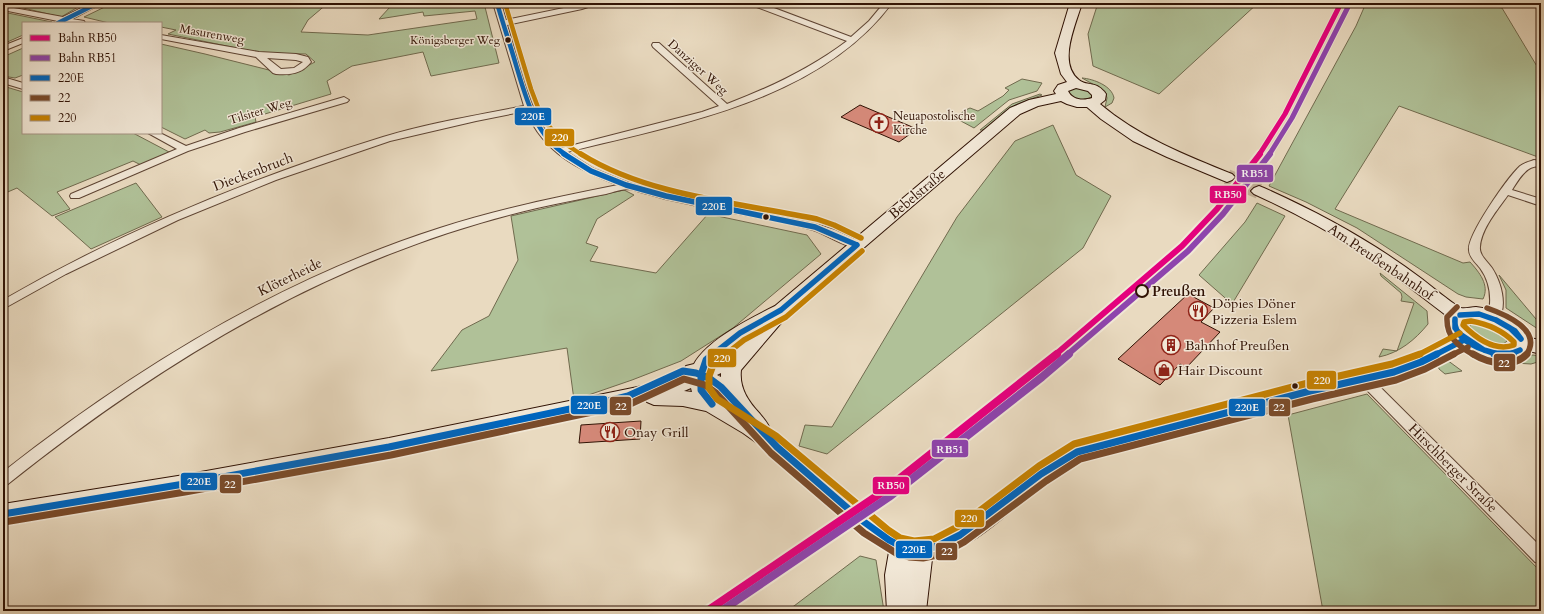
<svg xmlns="http://www.w3.org/2000/svg" width="1544" height="614" font-family="Cardo,serif">
  <rect width="100%" height="100%" fill="#e9dac0"/>
  <filter id="stains"><feTurbulence type="fractalNoise" baseFrequency=".005" numOctaves="4"/><feColorMatrix values="0 0 0 0 .2 0 0 0 0 .09 0 0 0 0 .02 0 0 0 .5 -.17"/></filter>
  <radialGradient id="worn" r=".72"><stop offset=".6" stop-color="#630" stop-opacity="0"/><stop offset="1" stop-color="#630" stop-opacity=".3"/></radialGradient>
  <path fill="#b0c198" stroke="#706a4e" d="M21,3H85L61,17L15,6Z
    M113,3H328L308,20L301,32L368,35L477,19L475,11L424,16L423,12L379,19L390,7L355,5L356,3H484L499,63L431,76L423,52L352,66L327,81L331,94L255,117L256,122L220,132L209,133L205,130L185,139L161,127V44L205,54L289,75L315,62L306,54L261,53L168,34L176,30L161,27V23H109L84,17Z
    M1098,3H1258L1159,94L1093,66L1088,34Z
    M1366,3H1472L1502,8L1541,73V155L1538,157L1399,106L1335,209L1463,263L1470,262C1479,272 1490,285 1483,299L1466,297L1458,294L1357,228L1306,202L1269,186L1356,26Z
    M3,12L52,22L23,23V35L3,44Z
    M23,48V75L15,78L3,76V57Z
    M1082,78C1094,79 1112,86 1114,98L1112,103L1105,107L1107,98L1105,91Z
    M1022,79L1042,83L1037,91L1009,100L974,128L959,120L957,118C960,113 965,110 970,108L978,111L1003,96L1009,90L1005,88Z
    M3,86L23,92V133H133L171,153L141,165L133,161L57,192L70,209L52,216L17,188L3,194Z
    M1074,88H1082L1091,92L1092,96C1086,103 1073,100 1068,92Z
    M1040,94L1042,95L1017,104L984,130H980L1012,104Z
    M1053,125L1076,175L1111,196L1083,248L827,454L799,446L805,425L832,427L957,217L1015,141Z
    M136,183L162,217L91,249L55,217Z
    M624,190L634,195L597,219L586,243L598,247L590,261L656,273L708,214L807,235L821,254L733,328L681,361L632,380L574,400L567,348L431,371L462,330L489,316L518,260L511,216Z
    M1257,203L1285,216L1232,304L1199,275L1245,222Z
    M1380,273L1427,311L1428,324C1415,340 1399,353 1379,357L1383,349L1397,351L1414,303L1401,301L1402,297L1401,293L1381,276Z
    M1499,275L1541,325V331L1506,308V290Z
    M1478,321C1488,322 1507,328 1507,341C1497,352 1472,339 1469,327L1473,322Z
    M1533,355L1540,356L1541,361L1531,364L1515,363L1512,360Z
    M1447,360L1462,371L1445,374L1439,369L1438,364Z
    M1367,394L1541,572V611H1323L1288,415Z
    M860,556L876,560L884,611H785L794,606Z"/>
  <path fill="#d58979" stroke="#301204" d="M860,105L917,129L899,142L841,117Z
    M1188,294L1214,308L1201,322L1220,332L1186,368L1180,364L1160,385L1118,359Z
    M641,421L640,439L579,443L581,425Z"/>
  <g fill="none" stroke-linecap="round" stroke-linejoin="round">
    <path stroke="#c4b29a" stroke-width="16" stroke-dasharray="16 8" stroke-linecap="butt" d="M1227,177L1259,191"/>
    <defs>
      <path id="street" d="M92,3H102L72,19L84,21L85,23H61L58,21L3,10V6L63,17Z
        M493,3H501L506,20L588,3H600L582,9L507,25C516,54 527,102 543,127C548,134 556,141 562,148L702,112L719,106L653,47L652,45L653,43H659L727,104C769,88 810,69 847,41L754,6V3H761L851,37L869,21L884,3H892C819,101 679,124 567,152L594,169L630,183L668,194L819,225L835,230L861,242L863,245L861,248C849,250 826,234 813,230C771,218 727,213 684,203C672,201 660,198 648,194C642,193 635,190 630,189C622,189 613,192 606,194C583,198 560,203 537,208C338,254 166,358 8,484L3,486V472C135,368 280,279 440,228C498,209 558,197 618,185C579,170 544,153 526,111L476,121L390,141L276,180L178,220L66,274L3,309V300C123,231 251,178 383,137C428,123 478,115 524,106Z
        M161,35L259,52L296,54L308,57L311,62C302,74 290,75 276,74L273,73L256,57L161,39ZM267,58L296,60L303,62L294,68L281,69Z
        M23,38V43L3,51V46Z
        M3,77L23,83V89L3,83Z
        M344,97L349,100L347,102L245,132L188,151L79,198H71L70,196L71,194L177,149L148,133H160L186,146L239,128Z
        M1534,160L1541,161V167C1527,164 1519,179 1512,190L1541,199V206L1508,195C1498,209 1481,229 1480,247C1479,255 1487,261 1492,268C1501,282 1508,305 1498,321L1494,322L1490,321L1488,318C1492,300 1491,283 1480,268C1476,263 1469,257 1469,250C1467,235 1508,177 1520,166C1524,163 1528,162 1534,160Z
        M1364,374L1369,376L1541,547V564L1535,562L1359,382L1357,379L1359,376Z"/>
      <path id="secondary" d="M1070,3H1082C1076,24 1057,63 1079,80C1088,87 1096,80 1106,94L1105,100L1100,104C1139,137 1185,155 1232,174L1235,177L1232,180L1227,182L1222,180L1167,157L1133,141L1101,119L1087,107H1077L1067,104L1061,101L1038,106L1020,114L783,317L781,323L741,370C739,388 748,401 760,414C764,419 769,424 770,430L891,529C904,538 918,542 934,537C956,530 980,509 999,495C1021,477 1044,460 1070,446L1310,383L1391,365L1414,357L1451,338L1446,328L1447,316C1419,295 1391,272 1361,252C1327,230 1291,211 1254,194L1251,191L1254,188L1259,186L1264,188C1320,213 1373,242 1422,279C1427,283 1457,307 1461,308C1465,309 1471,307 1476,307C1496,309 1519,320 1529,338L1541,340V354L1529,351C1516,374 1481,358 1464,348L1428,367L1394,379L1310,399L1083,459C1066,469 1050,480 1034,492C1003,517 972,548 932,559L926,611H887L885,575L889,552L858,530L764,448L743,433L706,411L683,406L654,405L647,402L646,400L389,456L184,493L3,524V504L184,475L389,438L662,382L685,374L683,371L686,366L694,364C707,340 751,318 775,306L1010,108L1029,100L1056,94L1054,91L1058,85L1067,82L1061,74L1055,53ZM1076,88L1088,91L1092,95V98C1083,101 1072,100 1068,91ZM1464,320C1479,317 1507,329 1513,343L1510,348C1494,348 1475,342 1465,329ZM747,338L735,349L726,354ZM721,373V377L717,375ZM691,388L692,392L684,391ZM711,390L725,403L719,399Z"/>
    </defs>
    <use href="#street" stroke="#5e4433" stroke-width="2"/>
    <use href="#secondary" stroke="#301204" stroke-width="2"/>
    <use href="#street" fill="#f1e7d6" fill-rule="evenodd"/>
    <use href="#secondary" fill="#f1e7d6" fill-rule="evenodd"/>
    <defs>
      <path id="bus-1-far2" d="M497,3C503,24 510,44 516,65C526,98 535,135 566,155
        M58,23L98,3"/>
      <path id="bus-1-far1" d="M564,154L591,171L626,185L666,196L815,227L857,245
        M1460,315L1479,314L1496,320
        M1455,319V328L1460,334L1484,350
        M1455,319C1453,336 1470,345 1484,350
        M1496,320L1515,331L1521,339
        M1496,320L1510,328L1521,339
        M1484,350L1501,355
        M1484,350L1498,355
        M712,355L740,333L781,310L857,245
        M1435,355L1464,340
        M1507,355L1520,350
        M1509,355L1520,350"/>
      <path id="bus-1" d="M1494,354L1502,356L1513,354
        M1495,354H1512
        M712,404L701,390V375L706,360L713,354
        M3,514L184,484L389,447L608,401L628,396L683,371L696,373L709,378L721,387L777,447L860,519L889,540L906,549L923,550L938,546L960,535L1041,474L1077,452L1310,391L1394,372L1421,362L1437,354"/>
      <path id="bus-2-far1" d="M1457,307L1447,317C1446,337 1458,346 1474,355
        M1487,308C1504,314 1544,330 1526,355
        M1452,355L1468,347"/>
      <path id="bus-2" d="M1473,354C1488,363 1513,369 1527,354
        M4,522L185,492L391,455L630,404L684,379L705,385L716,393L771,453L864,533L896,553L909,557L923,558L942,554L964,542L1046,481L1080,459L1312,399L1396,380L1425,369L1454,354"/>
      <path id="bus-3-far2" d="M505,3L531,89L539,110L546,123L567,145L582,155"/>
      <path id="bus-3-far1" d="M581,154C648,196 740,203 817,219L834,225L861,238
        M1471,321C1488,324 1502,330 1514,342V345C1495,352 1476,338 1463,325L1464,322Z
        M725,355L744,340L786,317L862,251
        M1418,355L1460,333"/>
      <path id="bus-3" d="M727,354L713,365L709,376V388L717,399L776,436L888,530L900,538L914,541L934,539L961,525L1039,466L1074,444L1308,383L1392,364L1420,354"/>
    </defs>
    <use href="#bus-1-far2" stroke="#f1e7d6" stroke-width="6"/>
    <use href="#bus-1-far1" stroke="#f1e7d6" stroke-width="8"/>
    <use href="#bus-1" stroke="#f1e7d6" stroke-width="10"/>
    <use href="#bus-2-far1" stroke="#f1e7d6" stroke-width="8"/>
    <use href="#bus-2" stroke="#f1e7d6" stroke-width="10"/>
    <use href="#bus-3-far2" stroke="#f1e7d6" stroke-width="6"/>
    <use href="#bus-3-far1" stroke="#f1e7d6" stroke-width="8"/>
    <use href="#bus-3" stroke="#f1e7d6" stroke-width="10"/>
    <use href="#bus-1-far2" stroke="#0065bd" stroke-width="4.5"/>
    <use href="#bus-1-far1" stroke="#0065bd" stroke-width="5.5"/>
    <use href="#bus-1" stroke="#0065bd" stroke-width="7"/>
    <use href="#bus-2-far1" stroke="#7a4b2a" stroke-width="5.5"/>
    <use href="#bus-2" stroke="#7a4b2a" stroke-width="7"/>
    <use href="#bus-3-far2" stroke="#c58101" stroke-width="4.5"/>
    <use href="#bus-3-far1" stroke="#c58101" stroke-width="5.5"/>
    <use href="#bus-3" stroke="#c58101" stroke-width="7"/>
    <defs>
      <path id="rail-1-far2" d="M1259,155L1285,114L1341,3"/>
      <path id="rail-1-far1" d="M1055,355L1182,246L1217,209L1260,154"/>
      <path id="rail-1" d="M707,611L884,491L1057,354"/>
      <path id="rail-2-far2" d="M1269,155L1292,118L1348,7"/>
      <path id="rail-2-far1" d="M1067,355L1188,251L1223,214L1270,154"/>
      <path id="rail-2" d="M721,611L889,497L1042,377L1069,354"/>
    </defs>
    <use href="#rail-1-far2" stroke="#f1e7d6" stroke-width="7"/>
    <use href="#rail-1-far1" stroke="#f1e7d6" stroke-width="10"/>
    <use href="#rail-1" stroke="#f1e7d6" stroke-width="12"/>
    <use href="#rail-2-far2" stroke="#f1e7d6" stroke-width="7"/>
    <use href="#rail-2-far1" stroke="#f1e7d6" stroke-width="10"/>
    <use href="#rail-2" stroke="#f1e7d6" stroke-width="12"/>
    <use href="#rail-1-far2" stroke="#e5007d" stroke-width="5"/>
    <use href="#rail-1-far1" stroke="#e5007d" stroke-width="6"/>
    <use href="#rail-1" stroke="#e5007d" stroke-width="8"/>
    <use href="#rail-2-far2" stroke="#8e44ad" stroke-width="5"/>
    <use href="#rail-2-far1" stroke="#8e44ad" stroke-width="6"/>
    <use href="#rail-2" stroke="#8e44ad" stroke-width="8"/>
  </g>
  <defs>
    <symbol id="church-ring" viewBox="-11 -11 22 22"><circle r="9.5" fill="#f1e7d6" stroke="#8f2418" stroke-width="1.5"/><path d="M-1.2-6h2.4v3.5h3.3v2.4h-3.3V6h-2.4V-.1h-3.3v-2.4h3.3Z" fill="#8f2418"/></symbol>
    <symbol id="restaurant-ring" viewBox="-11 -11 22 22"><circle r="9.5" fill="#f1e7d6" stroke="#8f2418" stroke-width="1.5"/><path d="M-5-6h1v4h1v-4h1v4h1v-4h1v5L-1.5 .5V6h-2V.5L-5-1ZM5-6V6H3V1.5H1.5Q1.5-4 5-6Z" fill="#8f2418"/></symbol>
    <symbol id="building-ring" viewBox="-11 -11 22 22"><circle r="9.5" fill="#f1e7d6" stroke="#8f2418" stroke-width="1.5"/><path d="M-4-6H4V6H1V3H-1V6H-4ZM-2.5-4.3h1.7v1.8h-1.7ZM.8-4.3h1.7v1.8H.8ZM-2.5-1h1.7V.8h-1.7ZM.8-1h1.7V.8H.8Z" fill="#8f2418"/></symbol>
    <symbol id="shop-ring" viewBox="-11 -11 22 22"><circle r="9.5" fill="#f1e7d6" stroke="#8f2418" stroke-width="1.5"/><path d="M-5-2.5h2.3a2.7 3.5 0 0 1 5.4 0H5L5.5 6h-11ZM-1.5-2.5h3a1.5 2.3 0 0 0-3 0Z" fill="#8f2418"/></symbol>
  </defs>
  <g fill-rule="evenodd">
    <use href="#church-ring" x="868" y="112" width="22" height="22"/>
    <use href="#restaurant-ring" x="1187" y="300" width="22" height="22"/>
    <use href="#building-ring" x="1160" y="334" width="22" height="22"/>
    <use href="#shop-ring" x="1153" y="359" width="22" height="22"/>
    <use href="#restaurant-ring" x="599" y="421" width="22" height="22"/>
  </g>
  <g fill="#301204" stroke="#f1e7d6" stroke-width="1.5">
    <circle cx="508" cy="40" r="3.5"/>
    <circle cx="766" cy="217" r="3.5"/>
    <circle cx="1295" cy="386" r="3.5"/>
  </g>
  <circle fill="#f1e7d6" stroke="#301204" stroke-width="2" cx="1142" cy="291" r="6"/>
  <g text-anchor="middle" dominant-baseline="central" stroke-width="3" stroke-linejoin="round" paint-order="stroke">
    <g font-size="11" fill="#301204" stroke="#f1e7d6" text-anchor="end">
      <text x="500" y="40">Königsberger Weg</text>
    </g>
    <g font-size="12" fill="#301204" stroke="#f1e7d6">
      <text transform="translate(212 34) rotate(10)">Masurenweg</text>
      <text transform="translate(698 67) rotate(42)">Danziger Weg</text>
      <text transform="translate(260 111) rotate(-17)">Tilsiter Weg</text>
    </g>
    <g font-size="12" fill="#301204" stroke="#f1e7d6" text-anchor="start">
      <text x="893" y="116">Neuapostolische<tspan x="893" dy="14">Kirche</tspan></text>
    </g>
    <g font-size="14" fill="#301204" stroke="#f1e7d6">
      <text transform="translate(253 172) rotate(-21)">Dieckenbruch</text>
      <text transform="translate(917 194) rotate(-40)">Bebelstraße</text>
      <text transform="translate(1381 262) rotate(34)">Am Preußenbahnhof</text>
      <text transform="translate(290 277) rotate(-26)">Klöterheide</text>
      <text transform="translate(1453 468) rotate(45)">Hirschberger Straße</text>
    </g>
    <g font-size="14" font-weight="bold" fill="#301204" stroke="#f1e7d6" text-anchor="start">
      <text x="1152" y="291">Preußen</text>
    </g>
    <g font-size="14" fill="#301204" stroke="#f1e7d6" text-anchor="start">
      <text x="1212" y="303">Döpies Döner<tspan x="1212" dy="16">Pizzeria Eslem</tspan></text>
      <text x="1185" y="345">Bahnhof Preußen</text>
      <text x="1178" y="370">Hair Discount</text>
      <text x="624" y="432">Onay Grill</text>
    </g>
  </g>
  <g stroke="#f1e7d6" stroke-width="1.5">
    <rect x="514" y="107" width="38" height="19" rx="4" fill="#0065bd"/>
    <rect x="544" y="128" width="31" height="19" rx="4" fill="#c58101"/>
    <rect x="1236" y="164" width="38" height="19" rx="4" fill="#8e44ad"/>
    <rect x="1209" y="185" width="38" height="19" rx="4" fill="#e5007d"/>
    <rect x="695" y="196" width="38" height="20" rx="4" fill="#0065bd"/>
    <rect x="707" y="348" width="30" height="20" rx="4" fill="#c58101"/>
    <rect x="1493" y="353" width="23" height="19" rx="4" fill="#7a4b2a"/>
    <rect x="1306" y="370" width="31" height="20" rx="4" fill="#c58101"/>
    <rect x="570" y="395" width="38" height="20" rx="4" fill="#0065bd"/>
    <rect x="609" y="396" width="23" height="20" rx="4" fill="#7a4b2a"/>
    <rect x="1268" y="398" width="23" height="19" rx="4" fill="#7a4b2a"/>
    <rect x="1228" y="398" width="38" height="19" rx="4" fill="#0065bd"/>
    <rect x="931" y="439" width="38" height="19" rx="4" fill="#8e44ad"/>
    <rect x="180" y="472" width="38" height="19" rx="4" fill="#0065bd"/>
    <rect x="219" y="474" width="23" height="20" rx="4" fill="#7a4b2a"/>
    <rect x="872" y="476" width="38" height="19" rx="4" fill="#e5007d"/>
    <rect x="954" y="509" width="31" height="19" rx="4" fill="#c58101"/>
    <rect x="895" y="540" width="38" height="19" rx="4" fill="#0065bd"/>
    <rect x="935" y="542" width="23" height="19" rx="4" fill="#7a4b2a"/>
  </g>
  <g font-size="11" text-anchor="middle" font-weight="bold" fill="#fff">
    <text x="533" y="120">220E</text>
    <text x="560" y="141">220</text>
    <text x="1255" y="177">RB51</text>
    <text x="1228" y="198">RB50</text>
    <text x="714" y="210">220E</text>
    <text x="722" y="362">220</text>
    <text x="1504" y="367">22</text>
    <text x="1322" y="384">220</text>
    <text x="589" y="409">220E</text>
    <text x="621" y="410">22</text>
    <text x="1279" y="411">22</text>
    <text x="1247" y="411">220E</text>
    <text x="950" y="453">RB51</text>
    <text x="199" y="485">220E</text>
    <text x="230" y="488">22</text>
    <text x="891" y="489">RB50</text>
    <text x="969" y="522">220</text>
    <text x="914" y="553">220E</text>
    <text x="947" y="555">22</text>
  </g>
  <rect width="1544" height="614" fill="none" stroke="#e9dac0" stroke-width="16"/>
  <rect x="4" y="4" width="1536" height="606" fill="none" stroke="#301204" stroke-width="2"/>
  <rect x="8" y="8" width="1528" height="598" fill="none" stroke="#301204"/>
  <rect x="22" y="22" width="140" height="112" fill="#f1e7d6" stroke="#a49282"/>
  <rect x="30" y="35" width="20" height="6" fill="#e5007d" stroke="#a49282"/>
  <text x="58" y="42" font-size="12" fill="#301204">Bahn RB50</text>
  <rect x="30" y="55" width="20" height="6" fill="#8e44ad" stroke="#a49282"/>
  <text x="58" y="62" font-size="12" fill="#301204">Bahn RB51</text>
  <rect x="30" y="75" width="20" height="6" fill="#0065bd" stroke="#a49282"/>
  <text x="58" y="82" font-size="12" fill="#301204">220E</text>
  <rect x="30" y="95" width="20" height="6" fill="#7a4b2a" stroke="#a49282"/>
  <text x="58" y="102" font-size="12" fill="#301204">22</text>
  <rect x="30" y="115" width="20" height="6" fill="#c58101" stroke="#a49282"/>
  <text x="58" y="122" font-size="12" fill="#301204">220</text>
  <rect width="100%" height="100%" filter="url(#stains)"/>
  <rect width="100%" height="100%" fill="url(#worn)"/>
</svg>
